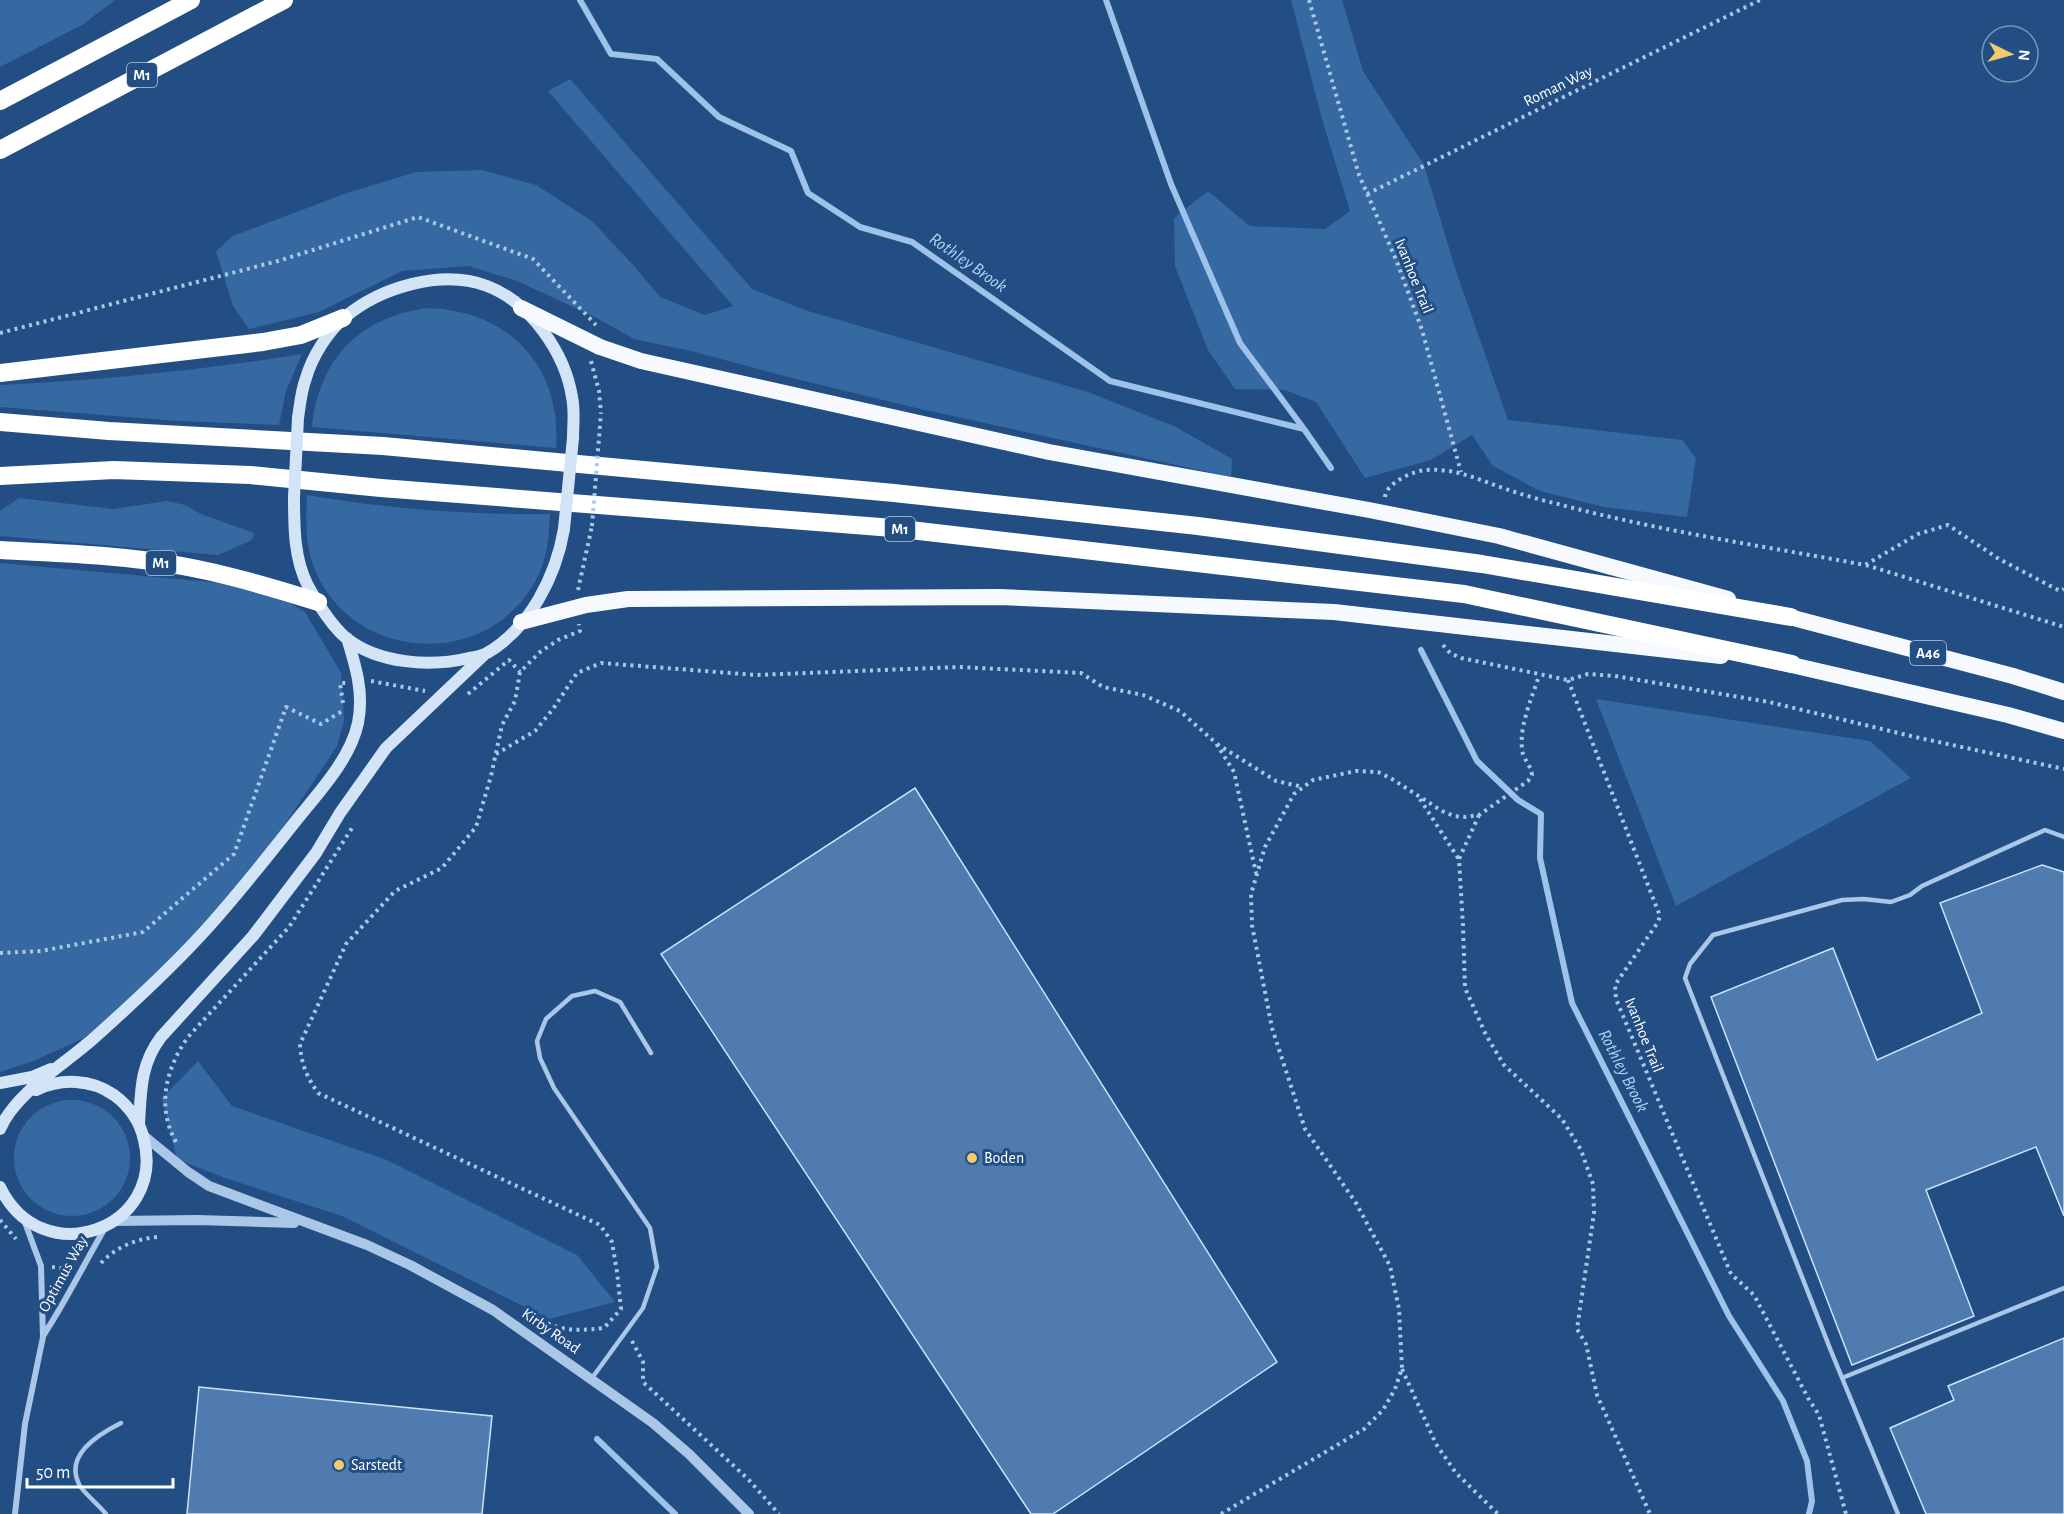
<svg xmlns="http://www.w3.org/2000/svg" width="2064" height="1514" font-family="'Alegreya Sans',sans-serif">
  <rect width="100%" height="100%" fill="#224e84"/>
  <path fill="#3668a1" d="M0,0H115L82,25L0,67Z
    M1291,0H1342L1363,71L1424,165L1456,271L1508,420L1682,440L1696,458L1687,517L1604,507L1540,491L1493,466L1472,435L1431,460L1365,478L1316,402L1285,390L1235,389L1208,350L1175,266L1174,218L1208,191L1250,226L1325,229L1350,211L1322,119Z
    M570,79L752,289L808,311L1088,392L1176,427L1232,459L1231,477L916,408L788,377L691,351L634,339L597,318L517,281L468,266L402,271L319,312L249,329L233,306L216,251L233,236L344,194L416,172L482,170L536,185L592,221L634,266L660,297L705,315L733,306L548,91Z
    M429,308C510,311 562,367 556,448L312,427C319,359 360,316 429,308Z
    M302,354L286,391L279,425L179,421L0,407V385C102,380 201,370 302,354Z
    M307,495C388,509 468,515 550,514C549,538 547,559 536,580C486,673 346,662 312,562C305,540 306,518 307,495Z
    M19,498L113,509L167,501L185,505L201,514L254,533L252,540L218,555L0,536V511Z
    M0,563L233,584L278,596L305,612L341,673L344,721L337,746L280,832L203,926L129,1001L84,1038L31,1062L0,1072Z
    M1596,699L1870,741L1911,778L1676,906Z
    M198,1061L232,1106L387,1160L577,1255L615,1302L549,1319L342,1216L225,1178L177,1159L162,1098Z
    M14 1158a58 58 0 1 1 116 0a58 58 0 1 1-116 0Z"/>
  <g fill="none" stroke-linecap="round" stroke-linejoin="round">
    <path stroke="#9ec2ea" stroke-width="6" d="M580,0L611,54L657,59L719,117L791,151L808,193L860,227L912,242L1110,381L1304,429L1331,468
      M1106,0L1171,184L1240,343L1304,429
      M1421,650L1477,761L1518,800L1541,814L1540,858L1572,1003L1729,1316L1783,1401L1807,1461L1812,1501L1809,1514
      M597,1439L675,1514"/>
  </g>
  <path fill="#4f7bae" stroke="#cee1f6" stroke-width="1.5" d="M915,788L1277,1362L1053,1514H1031L661,954Z
    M2042,865L2064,872V1216L2036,1147L1926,1190L1974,1316L1852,1365L1711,997L1833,948L1877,1060L1982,1013L1940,903Z
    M2064,1338V1514H1926L1890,1428L1954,1400L1948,1386Z
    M199,1387L492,1416L482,1514H187Z"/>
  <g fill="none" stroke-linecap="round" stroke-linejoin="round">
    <path stroke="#aac7e8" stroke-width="4" stroke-dasharray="3 4.5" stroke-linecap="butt" d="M1309,0L1359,175L1397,262L1422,330L1461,472
      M1367,194L1760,0
      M0,333L278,261L418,217L533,259L596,325
      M591,361L599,391L601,413
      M1385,497C1386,483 1414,470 1427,470C1456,468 1479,480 1506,489C1523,495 1541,500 1558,504C1659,531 1763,546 1865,565L1918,534L1948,525L1999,559L2060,591L2064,589
      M1866,565L2064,627
      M578,590L592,526
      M1443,645L1450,653L1461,658L1568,680L1588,674L1615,676L1769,702L1915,737L2064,769
      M1568,680L1660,916L1658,922L1615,985L1616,999L1731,1274L1754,1295L1808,1398L1819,1415L1846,1514
      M371,681L425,691
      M468,694L509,660L520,672
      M343,703L340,683H346
      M1217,744L1276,781L1303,787
      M496,754L535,731L553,709L577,673L601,663L756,675L959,667L1081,673L1103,687L1143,695L1180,711L1216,743L1234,772L1256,873
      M1420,799L1458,858
      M1479,815L1459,859L1463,926L1465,988L1486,1035L1504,1065L1562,1119L1581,1150L1593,1184L1594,1213L1577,1329L1586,1344L1597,1395L1650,1514
      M0,953L41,951L143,932L234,854L286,707L321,724L344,710
      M176,1142C156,1107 166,1068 188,1037L289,927L352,828
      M0,1220L16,1239
      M101,1263C116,1247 136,1239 157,1237V1236
      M52,1267L68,1269
      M527,1314C560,1330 567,1332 604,1328L621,1309L617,1272L612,1242L600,1225L318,1093C307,1077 301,1064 300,1044L346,944L395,891L442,868L476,827L491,776L502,725L515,701L520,672L540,652L558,640L580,631L579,624
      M632,1341L643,1362V1382L748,1479L779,1514
      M1402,1369L1436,1444L1456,1473L1498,1514
      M1221,1514L1364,1429L1383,1410L1395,1389L1402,1368L1399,1309L1390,1266L1356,1203L1305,1129L1272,1028L1252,925L1251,894L1265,847L1294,794L1313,780L1356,771L1378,772L1392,779L1442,811L1454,816L1466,817L1479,815L1528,781L1532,775C1530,764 1525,761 1523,754C1517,731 1532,697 1539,676"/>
    <path stroke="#aac7e8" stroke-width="4.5" d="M592,1378L643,1308L657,1267L650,1228L554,1088L540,1058L537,1041L546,1019L572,996L595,991L620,1002L651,1053
      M1842,1378L2064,1288
      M106,1514C99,1505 84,1493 80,1486C63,1456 97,1435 121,1423
      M1898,1514L1831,1351L1685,978L1690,964L1713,935L1842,900L1864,899L1891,902L1910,895L1922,886L2045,830L2064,837"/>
    <path stroke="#aac7e8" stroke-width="6" d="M43,1336C66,1301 84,1264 105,1228
      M15,1514L25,1424L43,1337L41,1266L24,1220"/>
    <path stroke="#aac7e8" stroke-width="10" d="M143,1135L188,1172L209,1186L367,1245L410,1265L493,1310L653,1423L689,1454L749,1514
      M114,1221L198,1220L294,1223"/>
    <path stroke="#d4e4f7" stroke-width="12" d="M298,418C300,405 301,391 306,378C312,357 328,331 345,317C381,287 442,269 487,286C530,302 565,353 572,397C575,411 573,425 573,438
      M294,497C294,527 294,559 308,586C318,604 331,625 346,638C378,664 431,667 469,658C475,657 481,656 487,653C530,628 556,576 564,529
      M0,1083L32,1077L51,1069
      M139,1124C141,1091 140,1065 161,1037L253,936L316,853L340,813L386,748L485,654
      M0,1129C16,1092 64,1065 94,1038C131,1005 168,971 202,934C235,898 265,860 295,822C318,793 350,760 358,723C364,693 356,667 347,638
      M0,1187C42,1274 166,1229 144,1140C140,1122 129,1106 114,1095C91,1079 61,1078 36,1090"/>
    <path stroke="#f6fafe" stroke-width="16" d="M521,308L600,347L641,361L1049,452L1369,510L1499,536L1728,599
      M1778,614L2013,676L2064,692
      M521,622L586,605L628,599L999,597L1334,612L1721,656
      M1779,662L2008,715L2064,731"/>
    <path stroke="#fff" stroke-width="18" d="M0,101L191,0
      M0,150L284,0
      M0,373L263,342L301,335L343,318
      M0,422L109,431L383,446L894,493L1198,526L1482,564L1791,617
      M0,476L114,470L250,475L381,488L893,528L1464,594L1792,664
      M0,550C60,553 122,555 182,566C228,574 274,588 318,602"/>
    <path stroke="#aac7e8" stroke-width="4" stroke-dasharray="3 4.5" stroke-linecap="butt" d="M592,526L601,413"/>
    <path stroke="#d4e4f7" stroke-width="12" d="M294,497L298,418
      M564,529L573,438"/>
  </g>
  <g fill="#f5ca6c" stroke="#224e84" stroke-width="2">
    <circle cx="972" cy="1158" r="6"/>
    <circle cx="339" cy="1465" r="6"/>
  </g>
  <g text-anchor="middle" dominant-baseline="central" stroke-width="6" stroke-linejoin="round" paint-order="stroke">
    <g fill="#224e84" stroke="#bdcada" stroke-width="1.5">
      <rect x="127" y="63" width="30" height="24" rx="4.5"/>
      <rect x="885" y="517" width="30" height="24" rx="4.5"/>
      <rect x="146" y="551" width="30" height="24" rx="4.5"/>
      <rect x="1910" y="641" width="36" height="24" rx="4.5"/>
    </g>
    <g font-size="15" font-weight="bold" fill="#fff">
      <text x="142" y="75">M1</text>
      <text x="900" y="529">M1</text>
      <text x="161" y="563">M1</text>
      <text x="1928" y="653">A46</text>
    </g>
    <g font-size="16" fill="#fff" stroke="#224e84">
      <text transform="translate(1558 86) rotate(-26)">Roman Way</text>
      <text transform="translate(1414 276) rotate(68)">Ivanhoe Trail</text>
      <text transform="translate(1644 1035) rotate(68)">Ivanhoe Trail</text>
      <text transform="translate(63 1274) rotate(-61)">Optimus Way</text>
      <text transform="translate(551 1331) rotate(35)">Kirby Road</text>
    </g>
    <g font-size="16" fill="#fff" stroke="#224e84" text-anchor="start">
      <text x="984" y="1158">Boden</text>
      <text x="351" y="1465">Sarstedt</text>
    </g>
    <g font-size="18" font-style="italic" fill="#b5d1f0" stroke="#224e84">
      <text transform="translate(968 263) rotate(35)">Rothley Brook</text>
      <text transform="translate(1623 1071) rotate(63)">Rothley Brook</text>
    </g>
  </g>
  <g transform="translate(2010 54) rotate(95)"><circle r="28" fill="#224e84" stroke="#7a95b5" stroke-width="1.5"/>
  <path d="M0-4.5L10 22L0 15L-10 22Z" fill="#f5ca6c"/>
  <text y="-9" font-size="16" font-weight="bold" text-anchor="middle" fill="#ffffff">N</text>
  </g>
  <path d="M27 1478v9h146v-9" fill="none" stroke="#ffffff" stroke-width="3"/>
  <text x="36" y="1478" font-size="18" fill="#ffffff" stroke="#224e84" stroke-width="4.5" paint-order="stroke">50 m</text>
</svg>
